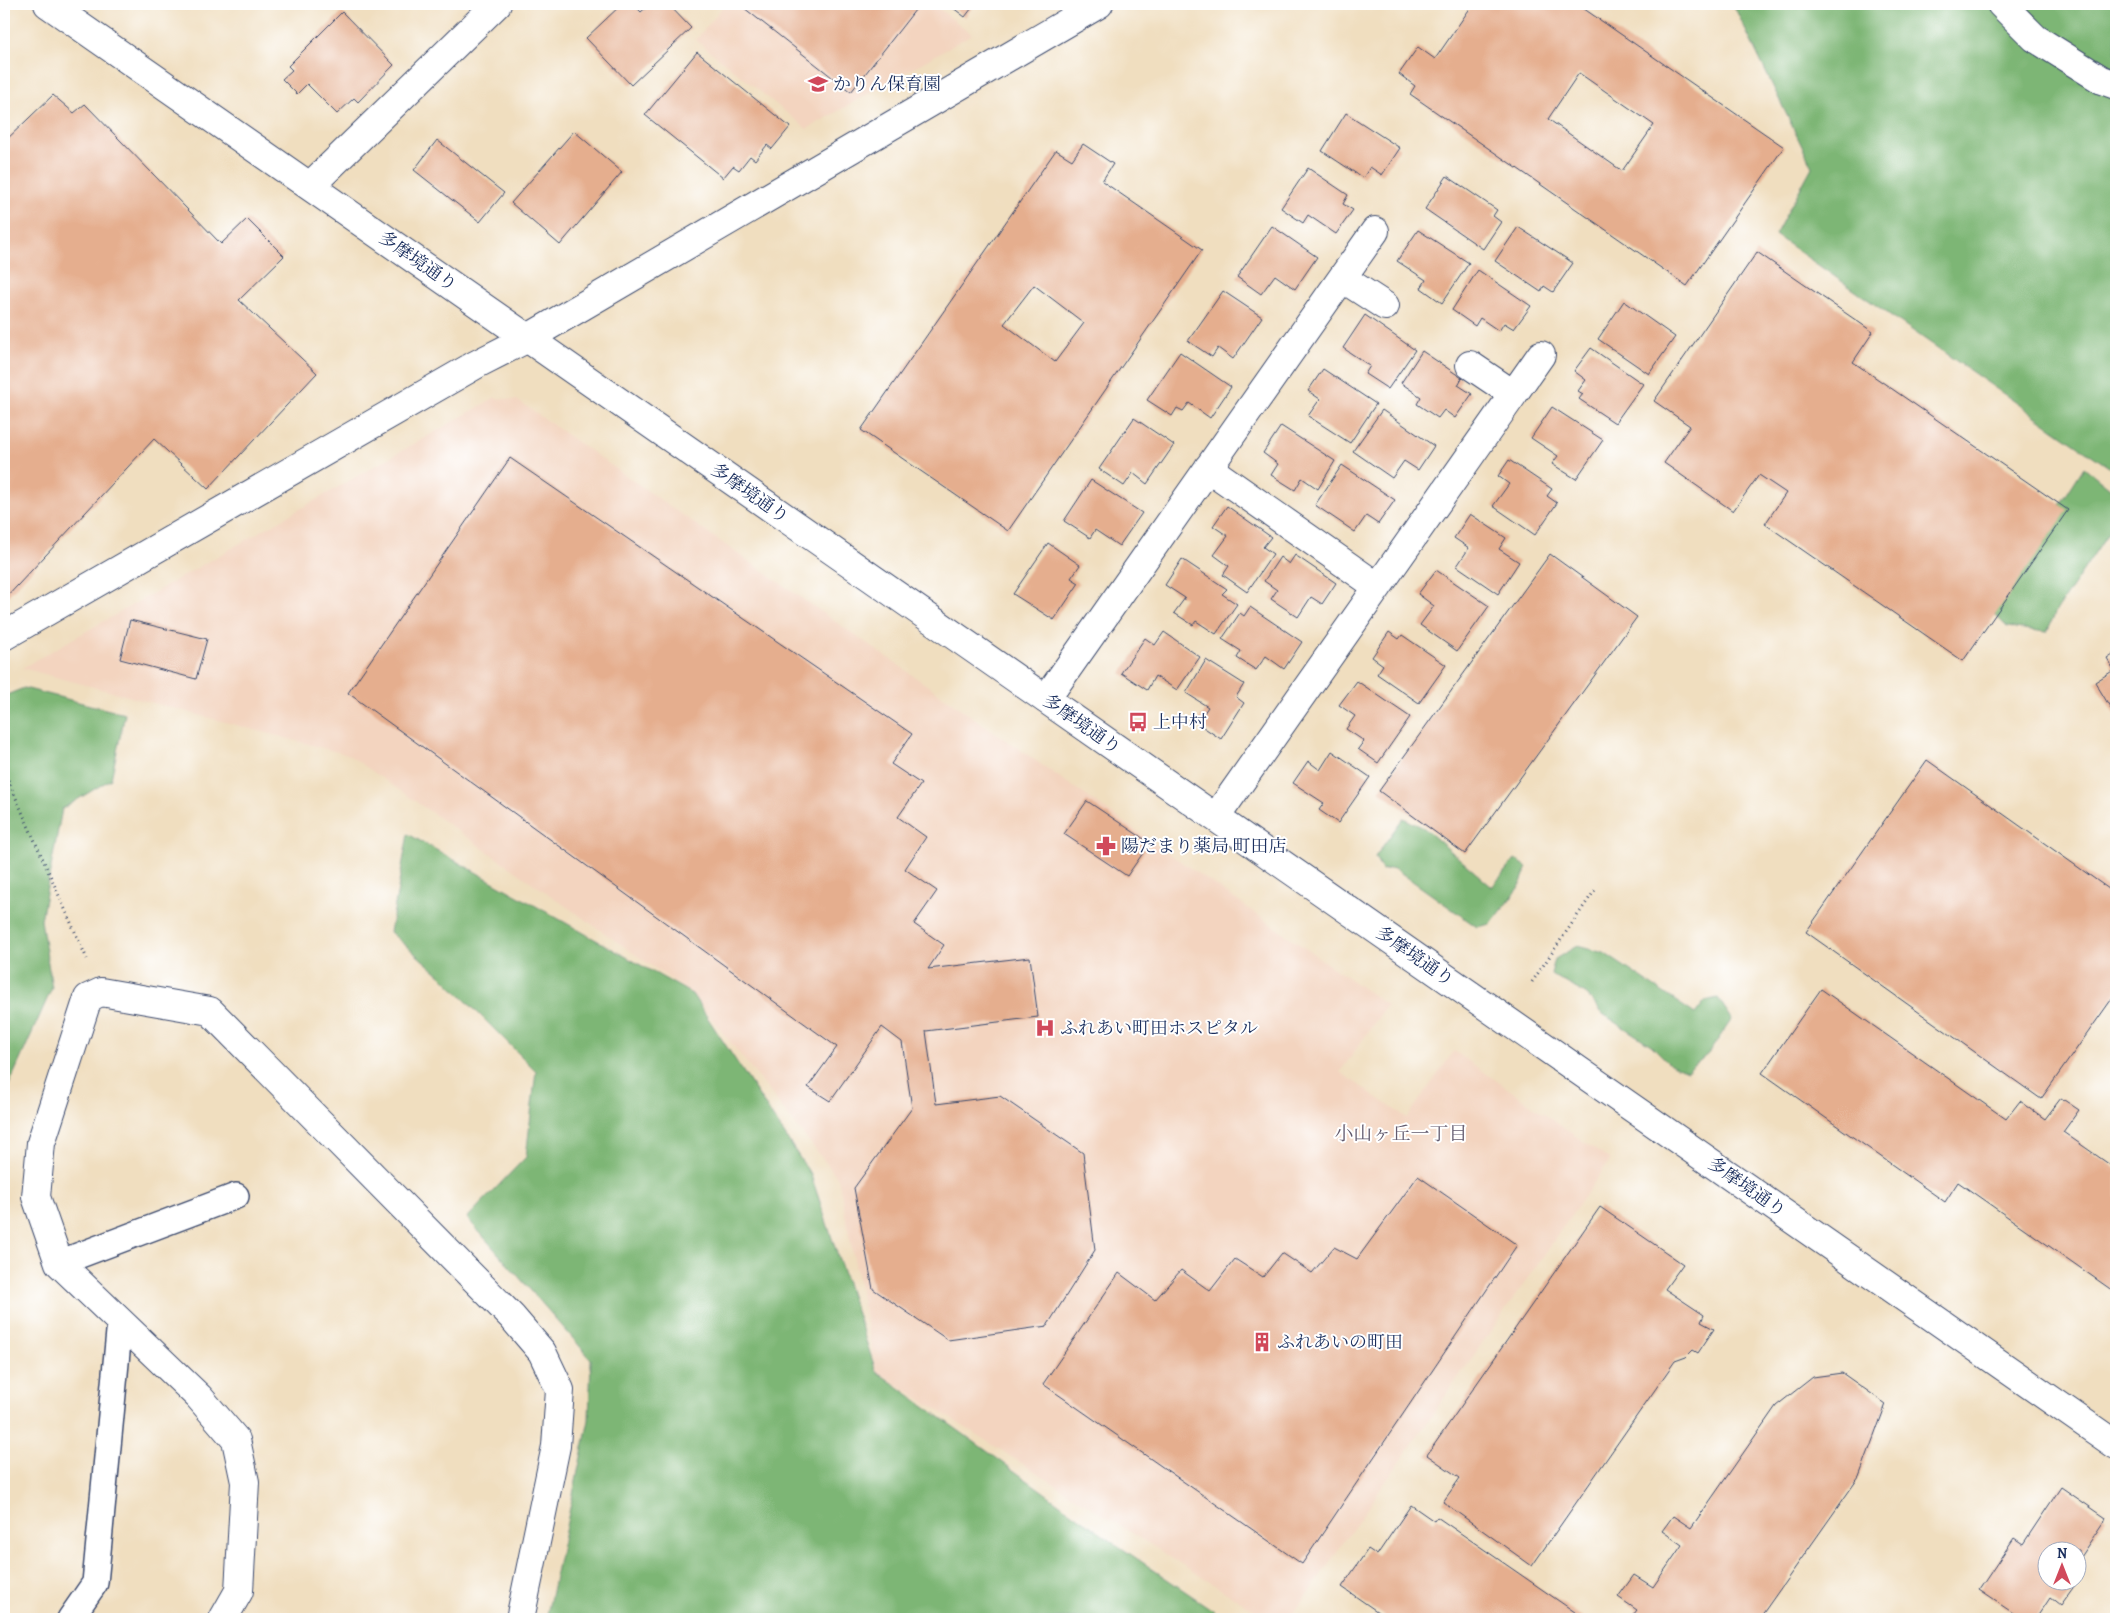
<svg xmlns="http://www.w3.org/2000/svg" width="2120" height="1623" font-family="Alegreya,'Noto Serif JP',serif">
  <rect width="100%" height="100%" fill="#fff"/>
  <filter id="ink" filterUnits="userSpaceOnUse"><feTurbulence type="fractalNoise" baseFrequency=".02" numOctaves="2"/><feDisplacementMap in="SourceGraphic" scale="10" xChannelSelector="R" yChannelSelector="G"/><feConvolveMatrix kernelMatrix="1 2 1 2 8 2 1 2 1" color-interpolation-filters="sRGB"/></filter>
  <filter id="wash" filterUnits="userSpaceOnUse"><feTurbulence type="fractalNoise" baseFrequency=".0096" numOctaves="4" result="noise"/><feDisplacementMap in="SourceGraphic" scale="20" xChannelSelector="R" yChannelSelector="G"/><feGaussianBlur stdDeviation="1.12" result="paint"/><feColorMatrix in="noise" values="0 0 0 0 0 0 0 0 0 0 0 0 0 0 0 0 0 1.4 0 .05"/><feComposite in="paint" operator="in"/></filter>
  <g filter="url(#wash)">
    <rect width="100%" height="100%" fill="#f0debf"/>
    <path fill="#f3d4bf" d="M725,4H933L972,34L807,129L696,40Z
      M494,398L517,400L1387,1005L1340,1072L1407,1118L1454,1051L1610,1160L1290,1619H1268L876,1371L838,1178L692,994L349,755L22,668Z"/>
    <path fill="#7db674" stroke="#4c7269" d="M1733,4H2116V472L1775,235L1812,167Z
      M2084,467L2116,493V521L2056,611L2047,632L2007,627L1992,612Z
      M24,688L125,714L111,779L62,809L41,920L52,988L4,1096V696Z
      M1403,818L1424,828L1492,887L1515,859L1527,867L1519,888L1491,924L1477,927L1394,868L1382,870L1375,857Z
      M408,834L692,994L811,1175L876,1371L1117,1545L1226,1619H546L589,1420L591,1359L467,1218L526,1157L536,1071L440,975L390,932Z
      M1577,946L1604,953L1695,1014L1705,1001L1718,998L1732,1019L1708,1054L1687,1071L1670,1064L1651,1045L1603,1014L1587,995L1551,974L1555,959Z"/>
    <g id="blocks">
      <path fill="#e5ae8e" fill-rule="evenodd" d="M622,4H633L641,12L650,4H668L691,28L631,85L586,38Z
        M739,4H917L919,5L851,92Z
        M948,4H975L965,17Z
        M1473,4H1577L1784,147L1687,286L1410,94L1415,86L1399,74L1418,47L1435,59ZM1579,73L1654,125L1622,171L1548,119Z
        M342,12L394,65L358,102L354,98L337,114L307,84L297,94L282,79L292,70L288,66Z
        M697,52L790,127L772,149L767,145L755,160L750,156L739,170L733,166L723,178L645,115Z
        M53,95L74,113L85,104L221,244L247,219L284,256L239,300L317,373L208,489L154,439L4,600V142Z
        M1346,113L1400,148L1382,175L1370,167L1363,178L1322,151Z
        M574,131L622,172L560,245L511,203Z
        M437,140L504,193L480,222L414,170Z
        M1083,144L1113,164L1102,181L1202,250L1008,531L861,430L1056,150L1072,160ZM1034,285L1084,323L1055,362L1004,324Z
        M1308,168L1348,195L1343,204L1353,210L1336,234L1308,215L1303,223L1281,208Z
        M1447,176L1497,210L1493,216L1501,222L1483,249L1425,209Z
        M1272,226L1317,257L1295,289L1275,275L1261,294L1237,277Z
        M1518,227L1573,263L1553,292L1544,286L1541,292L1495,261Z
        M1418,230L1469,263L1442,303L1421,288L1426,280L1397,261Z
        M1757,252L1873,332L1853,362L2068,510L1963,661L1765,524L1786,493L1759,475L1733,511L1664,463L1690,426L1654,401Z
        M1478,270L1531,306L1514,329L1504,323L1499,331L1480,318L1475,326L1452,310Z
        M1223,291L1262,317L1233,359L1218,348L1212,357L1188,341Z
        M1624,301L1675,337L1649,374L1598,339Z
        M1365,315L1415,350L1388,389L1365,374L1370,366L1343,348Z
        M1591,348L1643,384L1615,423L1579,399L1583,394L1578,391L1586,380L1574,371Z
        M1422,351L1462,378L1458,385L1472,394L1455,418L1444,410L1438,418L1417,404L1421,397L1401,383Z
        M1180,352L1231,387L1210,418L1189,403L1183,411L1177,408L1172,416L1147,400Z
        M1323,369L1376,404L1350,443L1308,416L1320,399L1308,391Z
        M1552,407L1603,440L1576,479L1552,464L1558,456L1531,438Z
        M1382,410L1434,446L1418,470L1404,461L1392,478L1353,451Z
        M1134,418L1174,445L1147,484L1133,473L1124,486L1099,469Z
        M1281,426L1335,461L1318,489L1302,478L1295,490L1271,475L1278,464L1263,453Z
        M510,458L912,734L891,764L921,784L898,817L926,837L905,869L937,891L914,924L944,945L928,969L1030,957L1038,1017L926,1031L936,1104L1000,1096L1083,1153L1095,1250L1047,1326L948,1340L873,1289L854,1188L912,1108L902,1042L882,1027L830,1101L808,1087L837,1047L348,693Z
        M1509,460L1552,489L1547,496L1557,503L1535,535L1493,506L1509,484L1498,476Z
        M1342,465L1395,500L1378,524L1366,516L1355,532L1315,505Z
        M1091,480L1142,513L1119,546L1095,530L1090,538L1064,521Z
        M1227,506L1271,537L1263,547L1273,554L1247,592L1223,575L1229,566L1214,555L1228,536L1213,526Z
        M1470,514L1506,538L1499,549L1519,562L1498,594L1457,566L1469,548L1454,538Z
        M1048,543L1080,565L1071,578L1079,583L1054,620L1013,594Z
        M1550,554L1637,617L1465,854L1379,791Z
        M1295,555L1336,583L1322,604L1311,597L1298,617L1271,599L1277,590L1264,581L1280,557L1289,564Z
        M1182,559L1227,589L1222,594L1237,604L1216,634L1196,621L1193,625L1174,613L1185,598L1165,585Z
        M1436,570L1489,606L1457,651L1420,625L1434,606L1418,594Z
        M1250,607L1302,642L1284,669L1266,656L1256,670L1237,658L1241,651L1222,639L1240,613L1244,616Z
        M130,620L207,639L196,679L120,659Z
        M1164,632L1200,657L1177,690L1155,676L1147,690L1121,673L1145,638L1155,645Z
        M1389,632L1399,639L1402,635L1446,665L1419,703L1377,674L1383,665L1372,657Z
        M2116,652V717L2095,682L2114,670L2107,658Z
        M1206,660L1244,684L1236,697L1244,703L1221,739L1197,723L1208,707L1186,693Z
        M1357,681L1410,717L1378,763L1358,749L1364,741L1346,729L1355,716L1339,705Z
        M1332,751L1370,777L1338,823L1319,810L1324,803L1293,783L1308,761L1320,770Z
        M1927,760L2116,894V993L2041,1099L1806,932Z
        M1087,801L1150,843L1127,876L1064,834Z
        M1821,989L2006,1119L2020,1101L2045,1119L2061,1098L2079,1110L2063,1132L2116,1169V1293L1958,1182L1945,1202L1762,1073Z
        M1418,1176L1517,1245L1302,1564L1043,1384L1119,1273L1155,1300L1181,1270L1210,1291L1235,1259L1263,1277L1282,1253L1312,1273L1334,1247L1357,1259Z
        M1600,1207L1683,1264L1665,1289L1704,1315L1701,1322L1714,1329L1698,1353L1693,1350L1686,1357L1675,1361L1532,1566L1443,1502L1460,1478L1427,1455Z
        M1842,1373L1886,1404L1859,1477L1759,1619H1630L1637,1610L1618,1597L1634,1575L1653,1587L1682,1545L1662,1531L1673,1516L1691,1528L1776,1406L1813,1377Z
        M2061,1487L2106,1518L2078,1560V1550H2048V1580H2068L2075,1585L2060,1606L2050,1598L2036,1619H2022L1979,1590L2014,1538L2023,1544Z
        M1411,1505L1434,1521L1437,1517L1585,1619H1388L1342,1587L1368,1549L1377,1555Z"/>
    </g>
  </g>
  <g filter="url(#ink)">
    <use href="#blocks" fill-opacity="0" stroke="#3b496d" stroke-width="1"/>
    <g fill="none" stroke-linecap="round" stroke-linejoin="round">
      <defs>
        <path id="lane" d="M59,1263L236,1196
          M70,1619L95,1583L120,1321"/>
        <path id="street" d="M2001,4L2035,38L2102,80L2116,85
          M310,186L497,4
          M1342,278L1385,306
          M1470,365L1513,394
          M1208,468L1378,587
          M4,636L477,364L528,338
          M1046,699L1375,231
          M1216,817L1541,355
          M223,1619L239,1591L245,1482L236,1440L199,1397L59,1263L36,1197L41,1143L88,998L101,992L210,1011L512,1317L542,1352L560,1390L556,1446L520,1619"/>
        <path id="secondary" d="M48,4L2116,1445
          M528,338L1099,4"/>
      </defs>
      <use href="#lane" stroke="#3b496d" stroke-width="28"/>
      <use href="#street" stroke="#3b496d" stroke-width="30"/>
      <use href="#secondary" stroke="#3b496d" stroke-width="30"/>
      <path stroke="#3b496d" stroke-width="3" stroke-dasharray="1 4" stroke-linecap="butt" d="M4,771L87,959
        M1532,982L1595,890
        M2114,1390L2116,1385"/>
      <use href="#lane" stroke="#fff" stroke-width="25"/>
      <use href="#street" stroke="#fff" stroke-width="28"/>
      <use href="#secondary" stroke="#fff" stroke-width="28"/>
    </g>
  </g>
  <defs>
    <symbol id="school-bare" viewBox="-9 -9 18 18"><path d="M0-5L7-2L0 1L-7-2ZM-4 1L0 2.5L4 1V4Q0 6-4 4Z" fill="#d1495b" stroke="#fff" stroke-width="2.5" paint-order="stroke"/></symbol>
    <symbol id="bus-bare" viewBox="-9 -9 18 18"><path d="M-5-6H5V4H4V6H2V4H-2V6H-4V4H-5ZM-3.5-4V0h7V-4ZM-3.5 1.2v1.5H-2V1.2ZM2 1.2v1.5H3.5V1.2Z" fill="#d1495b" stroke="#fff" stroke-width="2.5" paint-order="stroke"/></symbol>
    <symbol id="pharmacy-bare" viewBox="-9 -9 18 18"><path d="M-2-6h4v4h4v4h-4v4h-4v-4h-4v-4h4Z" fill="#d1495b" stroke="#fff" stroke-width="2.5" paint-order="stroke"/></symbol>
    <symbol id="hospital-bare" viewBox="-9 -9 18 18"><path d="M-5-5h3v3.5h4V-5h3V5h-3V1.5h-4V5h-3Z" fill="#d1495b" stroke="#fff" stroke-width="2.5" paint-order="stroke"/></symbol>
    <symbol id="building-bare" viewBox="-9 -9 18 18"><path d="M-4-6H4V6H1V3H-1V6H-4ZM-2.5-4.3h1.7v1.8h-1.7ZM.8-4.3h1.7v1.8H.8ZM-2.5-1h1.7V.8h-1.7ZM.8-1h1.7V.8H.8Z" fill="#d1495b" stroke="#fff" stroke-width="2.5" paint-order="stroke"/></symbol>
  </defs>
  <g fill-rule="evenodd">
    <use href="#school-bare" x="804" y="70" width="28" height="28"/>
    <use href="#bus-bare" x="1124" y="708" width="28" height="28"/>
    <use href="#pharmacy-bare" x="1092" y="832" width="28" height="28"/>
    <use href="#hospital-bare" x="1031" y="1014" width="28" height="28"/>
    <use href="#building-bare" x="1248" y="1328" width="28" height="28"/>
  </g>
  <g text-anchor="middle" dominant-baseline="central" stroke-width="4" stroke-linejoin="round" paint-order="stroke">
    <g font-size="18" fill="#1b2f5e" stroke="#fff" text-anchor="start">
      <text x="833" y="84">かりん保育園</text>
      <text x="1153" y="722">上中村</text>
      <text x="1121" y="846">陽だまり薬局 町田店</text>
      <text x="1060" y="1028">ふれあい町田ホスピタル</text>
      <text x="1277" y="1342">ふれあいの町田</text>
    </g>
    <g font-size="18" fill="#1b2f5e" stroke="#fff">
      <text transform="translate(418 261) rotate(35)">多摩境通り</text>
      <text transform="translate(750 493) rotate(35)">多摩境通り</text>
      <text transform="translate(1082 724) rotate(35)">多摩境通り</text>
      <text transform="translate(1415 956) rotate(35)">多摩境通り</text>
      <text transform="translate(1747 1187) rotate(35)">多摩境通り</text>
    </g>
    <g font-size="19" fill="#625b6f" stroke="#fff">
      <text x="1401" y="1134">小山ヶ丘一丁目</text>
    </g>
  </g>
  <rect width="2120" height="1623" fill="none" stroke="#fff" stroke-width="20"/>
  <g transform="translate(2062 1566)"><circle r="24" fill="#ffffff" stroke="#a4acbf"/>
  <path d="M0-4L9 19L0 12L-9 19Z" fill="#d1495b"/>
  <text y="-8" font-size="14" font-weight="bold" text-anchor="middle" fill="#1b2f5e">N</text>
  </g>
</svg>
